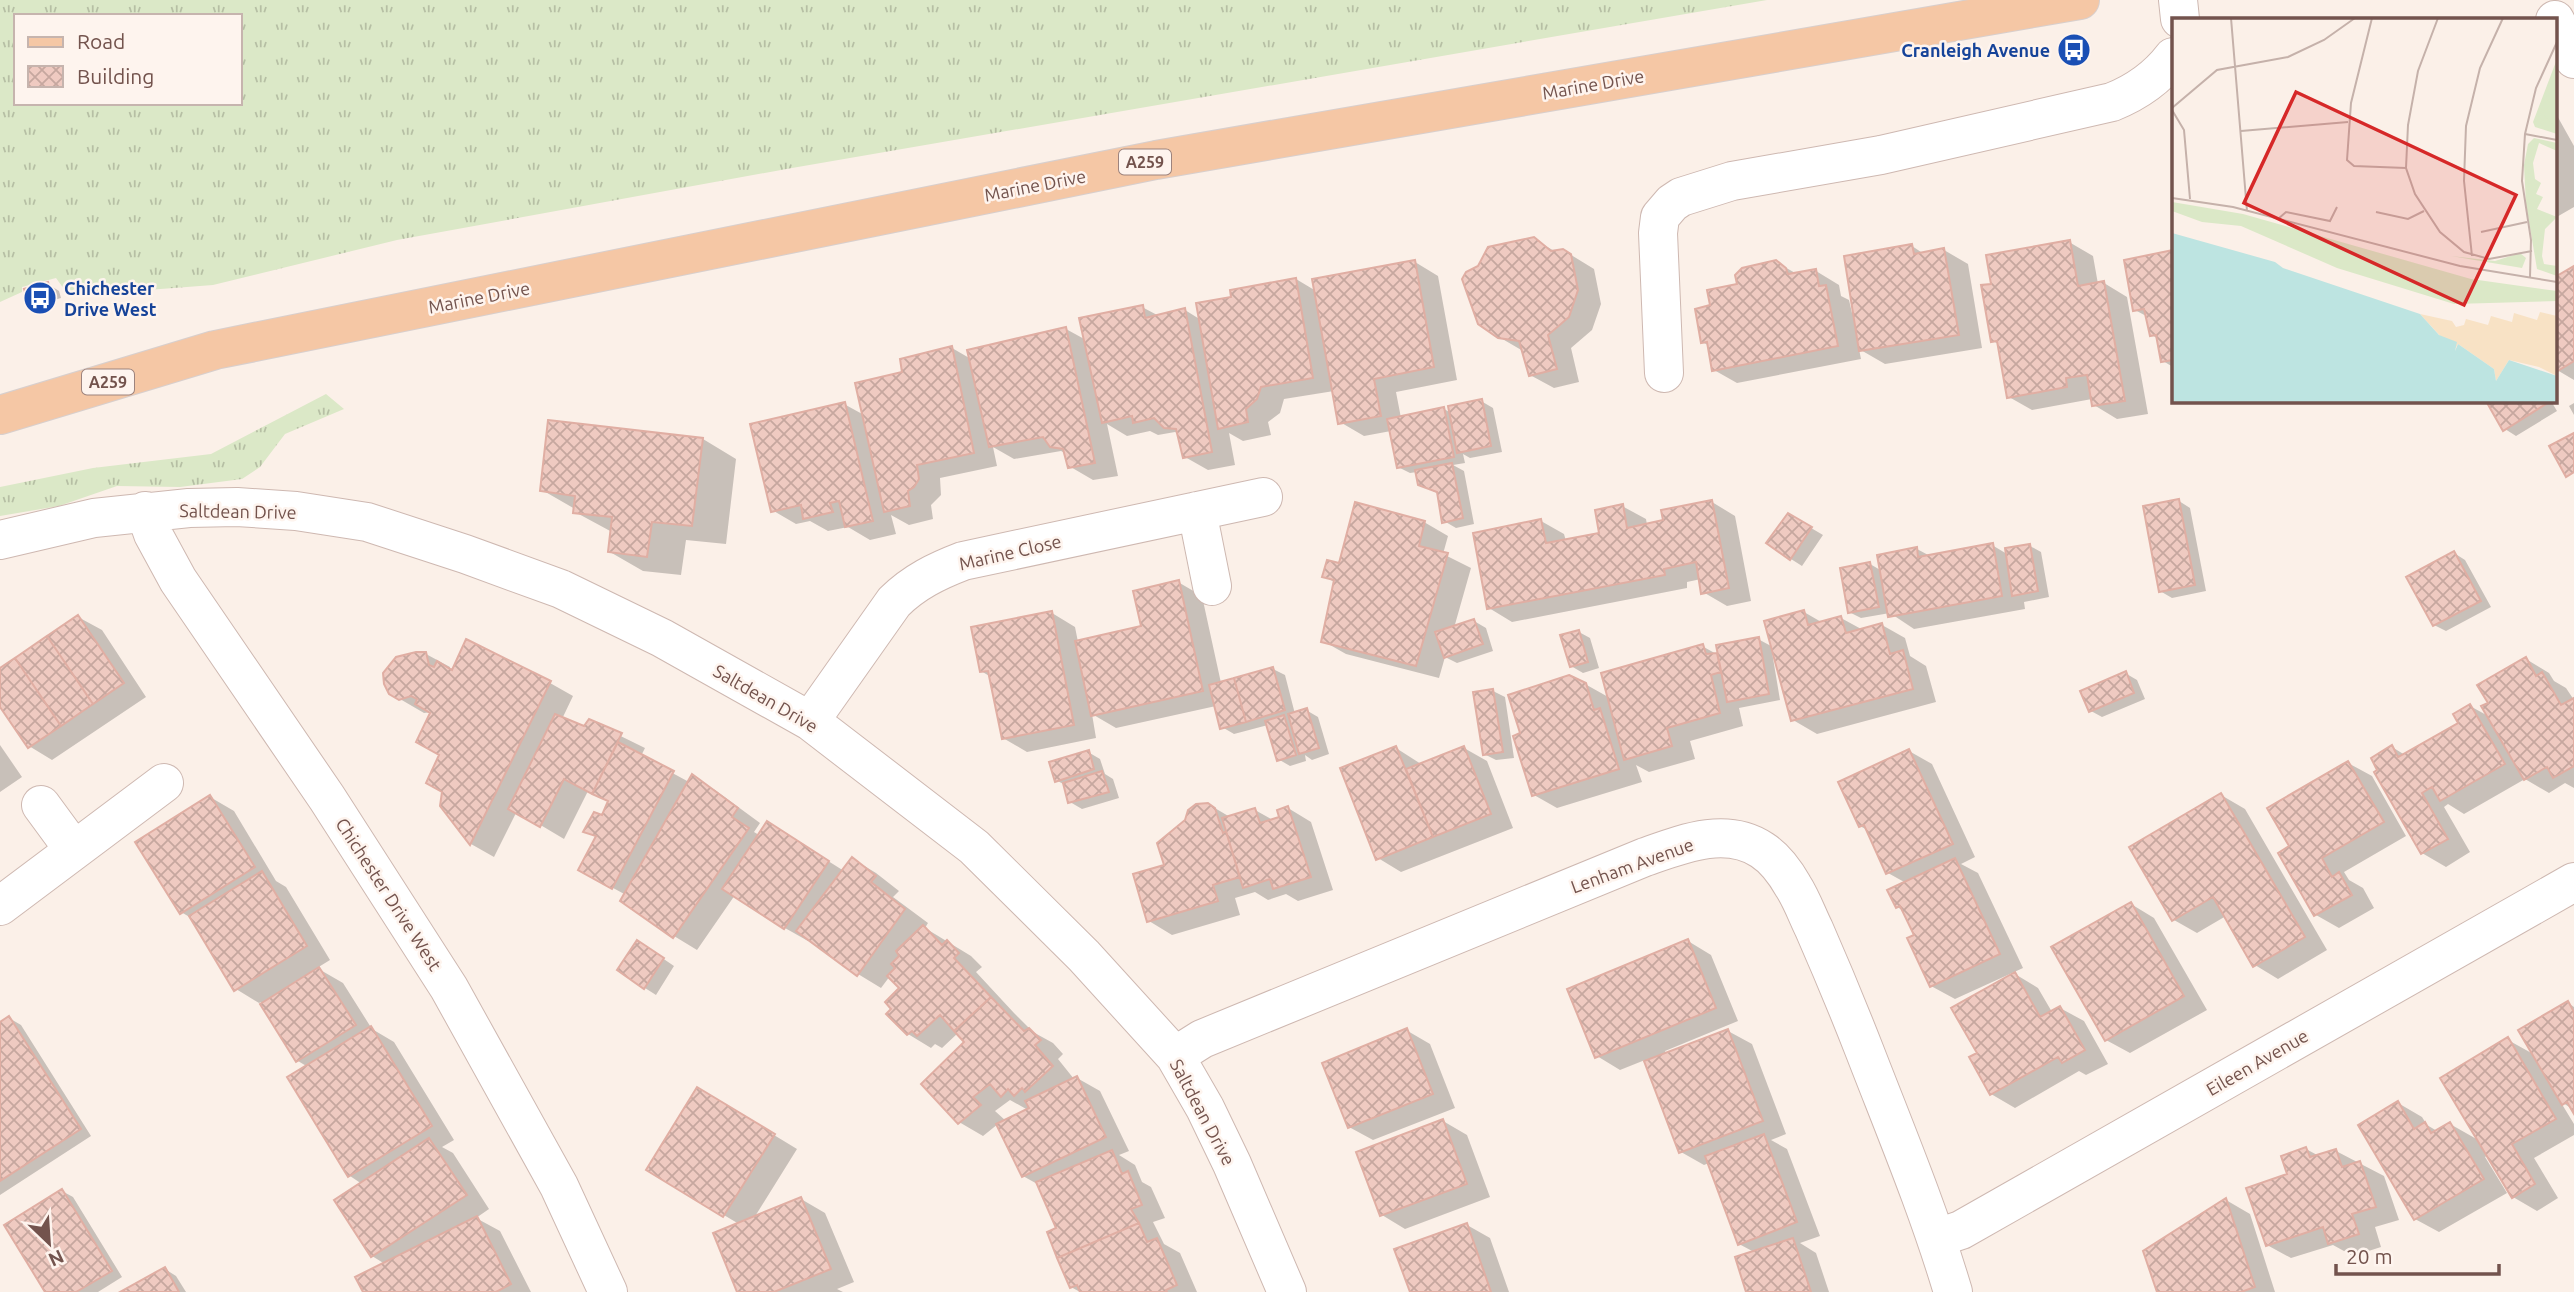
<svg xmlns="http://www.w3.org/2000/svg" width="2574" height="1292" font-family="Ubuntu,sans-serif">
  <defs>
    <pattern id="grass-tufts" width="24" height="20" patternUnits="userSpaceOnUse" patternTransform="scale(1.75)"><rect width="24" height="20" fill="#dbe8c7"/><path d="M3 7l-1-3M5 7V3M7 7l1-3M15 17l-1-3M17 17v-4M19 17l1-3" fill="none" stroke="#b6bfa4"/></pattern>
    <pattern id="building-cross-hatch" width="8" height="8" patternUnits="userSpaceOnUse" patternTransform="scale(1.75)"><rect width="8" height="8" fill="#efcac1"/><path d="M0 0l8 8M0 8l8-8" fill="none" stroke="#c6a79f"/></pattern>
  </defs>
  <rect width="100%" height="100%" fill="#fbf0e8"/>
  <path fill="url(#grass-tufts)" fill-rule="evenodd" d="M0,0H1767L792,168L397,240L213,285L69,296L56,278L22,287V292L0,302ZM16,16H240V103H16Z
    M326,394L344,409L285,434L260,467L242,479L180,487L117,486L59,506L0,516V487L93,468L211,454Z"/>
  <path fill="#0003" fill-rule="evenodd" d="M2555,112L2574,146V207L2555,218Z
    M1534,239L1556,252L1563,250L1594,269L1601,304L1592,330L1571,348L1579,382L1554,388L1530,375L1523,351L1499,337Z
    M2069,242L2093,256L2098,284L2104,283L2127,297L2148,414L2117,419L2094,405L2092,399L2032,410L2009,397L2000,345L1993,341V285Z
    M1912,246L1924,254L1944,250L1968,264L1982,348L1885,364L1859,349L1861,359L1737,383L1714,370L1708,345L1702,342L1712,307L1739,285L1776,262L1797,274L1816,271L1839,285L1841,296L1849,300L1852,313H1855Z
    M2173,252V367L2163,361L2158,339L2152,335L2148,317L2135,310L2126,262Z
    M1415,262L1438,276L1457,380L1396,392L1401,418L1444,409L1451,413L1481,401L1493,408L1502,452L1470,458L1463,454L1465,463L1453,465L1464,471L1474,524L1456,528L1444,521L1439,494L1419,484L1417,472L1410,473L1398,467L1391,431L1364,436L1340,422L1334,391L1284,399L1280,413L1268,422L1271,435L1243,441L1229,433L1235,465L1208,470L1185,457L1179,434L1175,432L1158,435L1150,431L1127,436L1107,424L1118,476L1093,480L1069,466L1065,453L1061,451L1014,459L993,447L997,466L940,478L941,495L931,505L933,519L909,525L891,515L896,534L870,540L848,527L828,531L810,521L796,524L772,510L844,404L864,415L904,373L952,348L971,359L1066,329L1086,340L1142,307L1159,316L1185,310L1201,320L1233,298L1296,279L1316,291Z
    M2574,268V380L2557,370L2555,372V280Z
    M48,284L59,291L61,298L40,304L28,297Z
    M2488,401H2551L2557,411L2516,436L2505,429Z
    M2574,403V415L2569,406Z
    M703,439L736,459L726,544L686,540L681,575L643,571L610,552L612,532L575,512V509L542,490Z
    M2179,501L2190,508L2206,591L2172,598L2160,591Z
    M1712,502L1735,516L1751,601L1727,606L1703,592L1701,579L1687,582V588L1512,622L1489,608L1541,521L1564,534L1566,541L1601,534L1622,506L1646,519L1647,525L1665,522Z
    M1789,515L1823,535L1802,566L1791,559Z
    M1424,522L1448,536L1443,554L1471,568L1454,628L1474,621L1486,628L1493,651L1457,663L1445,657L1439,678L1346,654L1323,641L1336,583L1324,576L1340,565Z
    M1992,545L2007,554L2030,546L2041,552L2049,597L2024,602L2025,609L1914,629L1890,613L1861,618L1849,612L1870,564L1882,571L1917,549L1930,556Z
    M2454,553L2465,560L2491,607L2446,631L2434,625Z
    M1178,582L1202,596L1221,683L1273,669L1285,675L1295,714L1306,710L1318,717L1329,754L1312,760L1305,755L1306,761L1290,766L1278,759L1268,725L1234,734L1222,727L1216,706L1116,728L1092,714L1096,738L1027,752L1003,738L991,677L981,671L1052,613L1075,627L1078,642L1143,627Z
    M1804,612L1823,623L1841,618L1863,630L1882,625L1905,638L1910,656L1926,666L1936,702L1817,734L1793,720Z
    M78,617L102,630L146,697L52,760L29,746L0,704V670Z
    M1579,632L1590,638L1599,668L1583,673L1571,666Z
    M1758,639L1771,646L1780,700L1739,708L1743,726L1690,741L1695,759L1649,772L1636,765L1642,782L1557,808L1534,795L1585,684L1610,698L1702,646L1720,656Z
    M426,654L450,667L451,676L550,683L573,696L562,719L584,728L590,721L645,748L641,756L689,782L692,777L715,790L760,823L754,832L759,835L790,837L844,871L853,859L876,873L899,891L893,897L928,923L925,928L971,956L982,967L976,972L1014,1013L1033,1032L1053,1043L1063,1054L1058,1059L1074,1079L1077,1078L1100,1091L1129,1151L1119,1155L1135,1165L1142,1182L1151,1187L1165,1218L1153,1222L1164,1244L1180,1253L1197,1292H1080L1071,1287L1058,1229L1039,1185L1023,1176L998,1124L983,1136L959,1122L967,1042L958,1033L942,1048L935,1044L931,1048L908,1034L902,988L890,976L881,988L858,974L810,939L808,941L785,928L735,895L697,950L674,936L626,895L604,883L597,838L586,831L603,817L610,802L588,791L564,839L517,811L494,857L471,844L442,806L444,791L441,755L432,712L424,713L400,699ZM1010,1100L1028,1110L1006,1121L995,1111Z
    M2526,659L2549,673L2554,681L2566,688L2574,700V788L2565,783L2549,793L2525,779L2464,814L2448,804L2444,807L2470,852L2446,867L2422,853L2392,747L2405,755L2460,723L2470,706L2490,717V704Z
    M2125,673L2137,680L2145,699L2102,717L2091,711Z
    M1493,691L1505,697L1514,758L1496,760L1484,754Z
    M0,745L22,777L0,792Z
    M1396,748L1421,764L1464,748L1487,761L1513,828L1401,872L1378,858Z
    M1909,751L1932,764L1975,857L1961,864L1978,873L2023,968L1955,999L1931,986L1916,936L1904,911L1897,907L1906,883L1888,873L1869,831L1860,826Z
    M1088,752L1100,759L1105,774L1113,779L1119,798L1082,809L1070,802L1065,785L1056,780Z
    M2348,763L2372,776L2406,836L2344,872L2349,880L2363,888L2374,908L2339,928L2316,915L2292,847Z
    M2221,795L2245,809L2327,950L2278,979L2255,965L2226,916L2197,933L2174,920Z
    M210,797L234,811L276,881L286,887L330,960L317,968L343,983L372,1029L394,1042L454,1140L442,1147L453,1153L489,1209L476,1218L500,1231L531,1292H365L385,1264L372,1256L362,1184L350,1176L289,1078L308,1067L298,1061L261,1002L259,1003L236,989L193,919L181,912Z
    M1208,804L1230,817L1255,810L1273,820L1282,818L1288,808L1311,822L1333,890L1298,901L1286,894L1268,900L1255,892L1235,898L1240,915L1172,935L1149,921L1166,867Z
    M2131,904L2154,918L2207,1010L2130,1053L2106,1040Z
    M1688,941L1711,955L1738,1021L1665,1051L1666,1054L1728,1031L1752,1044L1786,1134L1771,1140L1787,1149L1820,1236L1800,1243L1816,1253L1829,1292H1748L1754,1252L1739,1244L1709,1163L1704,1165L1681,1152L1645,1060L1620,1070L1597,1056Z
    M649,949L674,966L656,995L645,988Z
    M2015,974L2038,988L2052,1012L2060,1008L2084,1021L2108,1064L2086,1075L2079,1071L2015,1108L1991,1094L1979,1053Z
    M2568,1003L2574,1007V1110L2560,1101L2574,1124V1135L2534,1158L2558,1198L2537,1211L2513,1197L2488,1155L2485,1157L2507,1193L2439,1232L2415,1219L2398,1103L2422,1117L2427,1125L2437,1131L2450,1124L2480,1141L2508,1040L2535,1055Z
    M9,1018L21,1025L91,1136L0,1195V1024Z
    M1406,1030L1430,1044L1455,1108L1373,1140L1349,1127Z
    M721,1103L797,1149L754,1218L801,1199L825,1213L854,1282L837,1289L843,1292H739V1224L648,1170Z
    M1443,1121L1467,1135L1490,1197L1405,1229L1382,1215Z
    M2306,1149L2319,1156L2336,1151L2384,1176L2399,1220L2375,1227L2381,1247L2353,1256L2333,1245L2291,1258L2267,1245Z
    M62,1191L73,1197L122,1277L98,1292H47Z
    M2226,1200L2250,1214L2275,1292H2159Z
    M1467,1225L1490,1238L1509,1292H1411Z
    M165,1269L176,1276L186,1292H124Z"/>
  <path fill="url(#building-cross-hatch)" stroke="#e0aea3" stroke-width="2" d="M1534,237L1551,251L1563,249L1571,254L1578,290L1569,317L1548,335L1557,369L1529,376L1519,341L1498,338L1478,324L1462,279L1466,272L1478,266L1488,247Z
    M2070,240L2078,286L2104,281L2125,401L2092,406L2087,375L2066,378L2067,387L2007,398L1997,341L1991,342L1981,285L1991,284L1986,255Z
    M1912,244L1914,254L1944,248L1959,335L1859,351L1844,256Z
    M2173,250V360L2161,362L2156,335L2150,336L2144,309L2133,311L2124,260Z
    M1415,260L1434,367L1374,379L1381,416L1338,424L1312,279Z
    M1776,260L1786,268L1788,274L1816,269L1819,286L1826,285L1838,346L1712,371L1707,342L1701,343L1695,309L1710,305L1707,290L1737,284L1735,275L1742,268Z
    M2574,266V361L2556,372L2555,277Z
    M1296,278L1313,378L1261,387L1257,399L1246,409L1248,422L1218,429L1196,303L1231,297L1230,290Z
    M48,282L51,292L27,298L24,289Z
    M1143,305L1145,318L1185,308L1212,452L1183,458L1176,429L1164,428L1154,418L1133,423L1132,416L1102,423L1079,318Z
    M1066,327L1095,463L1068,468L1063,449L1050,447L1043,437L989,447L967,350Z
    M952,346L974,453L917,465L919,479L914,487L908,491L910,506L884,512L855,383L902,372L900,359Z
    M1482,399L1491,446L1457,453L1448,406Z
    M2486,401H2544L2546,404L2503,431Z
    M845,402L873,521L845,527L839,501L830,503L833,512L803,519L801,505L771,512L750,424Z
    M1444,407L1454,457L1397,468L1387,419Z
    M548,420L703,438L692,526L652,522L647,557L608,552L612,517L573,513L575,496L540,491Z
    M2574,433V472L2566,477L2549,446Z
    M1452,463L1463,518L1442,523L1437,492L1418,485L1415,470Z
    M2179,499L2195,585L2159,592L2143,506Z
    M1712,500L1729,588L1701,594L1696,562L1664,569L1665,575L1487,609L1473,533L1541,519L1546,543L1599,533L1595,510L1623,504L1627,528L1663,520L1661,510Z
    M1355,502L1425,521L1419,546L1448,553L1416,666L1321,642L1334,580L1322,577L1327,560L1339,563Z
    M1788,513L1812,527L1790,560L1766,543Z
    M1993,543L2002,596L1888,617L1877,555L1917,547L1918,557Z
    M2030,544L2038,591L2012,596L2005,548Z
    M2454,551L2481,601L2433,626L2406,577Z
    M1870,562L1879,607L1848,613L1840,568Z
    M1179,580L1203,691L1091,716L1075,641L1141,626L1133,591Z
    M1804,610L1808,625L1841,616L1846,633L1882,623L1890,654L1903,650L1913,689L1791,721L1764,621Z
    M1052,611L1074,725L1002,739L988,671L980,672L971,627Z
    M78,615L124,683L93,704L47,636Z
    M1474,619L1483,644L1444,658L1435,632Z
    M1579,630L1588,662L1570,667L1560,635Z
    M47,636L93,704L61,726L15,658Z
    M1759,637L1769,694L1727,702L1716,645Z
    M466,639L551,681L470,845L440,806L442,792L426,783L439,755L416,742L430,713L415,704L417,699L411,696L399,700L389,694L384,684L383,673L396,657L416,652H426L429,665L434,667L437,661L452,670Z
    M1703,644L1706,654L1717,653L1721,672L1711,675L1720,713L1667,728L1672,746L1624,760L1601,673Z
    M2526,657L2536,676L2542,672L2561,705L2574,698V766L2553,778L2547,767L2524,780L2481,706L2488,703L2477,685Z
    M15,658L61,726L28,748L0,707V668Z
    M1273,667L1285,710L1246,722L1234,678Z
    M2126,671L2134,693L2089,712L2080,691Z
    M1569,675L1586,683L1594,710L1600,708L1619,769L1532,796L1513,736L1520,733L1508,695Z
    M1234,678L1246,722L1220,729L1209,685Z
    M1493,689L1503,752L1483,755L1473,692Z
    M2470,704L2505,764L2440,801L2432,787L2422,793L2448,839L2421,854L2374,772L2377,770L2371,758L2392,745L2398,757L2458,723L2453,714Z
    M1307,708L1319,748L1299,754L1288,714Z
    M555,714L584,726L589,719L622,733L592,794L564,779L540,827L508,809Z
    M1284,715L1296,755L1277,761L1265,721Z
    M618,742L674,771L612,889L578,870L596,836L583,832L594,812L602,815L608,801L592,794Z
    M1396,746L1433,837L1376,860L1340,768Z
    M1464,746L1491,814L1433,837L1406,769Z
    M1909,749L1953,844L1886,874L1864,825L1859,827L1838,782Z
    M1089,750L1094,769L1055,782L1049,762Z
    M2348,761L2384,822L2322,858L2332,877L2339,872L2352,895L2314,916L2278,853L2289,846L2267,808Z
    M1102,771L1109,792L1068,803L1063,783Z
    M692,774L738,808L732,817L749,828L673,938L620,901Z
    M2221,793L2305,937L2253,967L2213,897L2172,921L2129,847Z
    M210,795L255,867L180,914L135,842Z
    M1208,803L1215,808L1223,833L1226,831L1240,877L1213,885L1218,901L1147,922L1133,874L1164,865L1157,843L1185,820L1188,810L1196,804Z
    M1288,806L1311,877L1273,889L1270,879L1243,888L1222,818L1255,808L1260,823L1279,817L1277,810Z
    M767,821L829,861L784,929L722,889Z
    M852,857L876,876L871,882L905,909L857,976L796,931Z
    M1955,858L2000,954L1930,987L1907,938L1914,935L1900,906L1896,908L1887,890Z
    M262,871L307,946L234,991L189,916Z
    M2131,902L2184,996L2105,1041L2051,947Z
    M923,925L942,945L947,940L959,953L954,958L991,997L954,1031L940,1015L917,1036L912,1031L907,1035L886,1014L891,1009L885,1002L899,988L887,976L895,968L891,964L899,956L896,951Z
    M1688,939L1716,1008L1595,1058L1567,989Z
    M637,940L664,958L644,989L617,970Z
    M319,967L356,1025L296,1062L260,1004Z
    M2015,972L2040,1017L2060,1006L2085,1050L2062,1063L2058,1057L1990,1095L1969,1057L1977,1053L1951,1008Z
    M991,997L1024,1031L1029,1028L1041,1040L1035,1045L1053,1066L1025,1092L1022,1088L1014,1096L1008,1089L1001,1097L990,1084L973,1097L981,1105L958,1124L921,1084L964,1042L954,1031Z
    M2568,1001L2574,1012V1114L2567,1102L2562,1105L2518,1030Z
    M9,1016L81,1129L0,1181V1022Z
    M371,1026L432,1126L348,1177L287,1077Z
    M1407,1028L1433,1094L1348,1128L1322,1063Z
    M1728,1029L1763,1121L1679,1153L1644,1061Z
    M2508,1037L2556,1119L2512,1144L2535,1184L2512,1198L2440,1078Z
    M1077,1076L1106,1137L1022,1177L996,1124L1029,1108L1025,1101Z
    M697,1087L775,1134L723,1217L646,1170Z
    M2398,1101L2414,1129L2425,1122L2431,1133L2450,1122L2484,1179L2414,1220L2358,1125Z
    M1443,1119L1467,1184L1380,1216L1356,1152Z
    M1764,1134L1797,1222L1738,1245L1705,1156Z
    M429,1138L467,1195L371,1257L334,1200Z
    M2306,1147L2310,1157L2336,1149L2342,1167L2360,1161L2376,1207L2352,1214L2359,1234L2328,1244L2323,1227L2266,1246L2246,1188L2287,1174L2281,1156Z
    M1112,1150L1122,1174L1128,1171L1142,1205L1131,1209L1139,1223L1057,1258L1047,1232L1056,1228L1036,1182Z
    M62,1189L112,1271L76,1292H45L4,1225Z
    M801,1197L831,1269L774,1292H737L713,1233Z
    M2226,1198L2255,1287L2241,1292H2157L2143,1251Z
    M477,1216L511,1284L496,1292H363L355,1277Z
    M1139,1223L1147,1242L1157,1238L1177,1285L1166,1290L1167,1292H1080L1077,1285L1070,1288L1057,1258Z
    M1467,1223L1491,1292H1410L1394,1249Z
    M1793,1238L1811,1292H1746L1735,1257Z
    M165,1267L179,1292H120Z"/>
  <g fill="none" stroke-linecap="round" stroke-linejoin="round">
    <defs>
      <path id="street" d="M2178,0L2180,19
        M2555,20L2574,59
        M1664,373L1658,233L1660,217L1672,203L1681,197L1732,181L1881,155L2112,102C2137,92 2157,78 2173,57
        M145,511L153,534L178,580L327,798L449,988L559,1186L608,1292
        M1197,511L1212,586
        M0,540L94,518L189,508L237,507L296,511L367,522L465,554L561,589L662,638L810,721L974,847L1084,956L1175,1056L1205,1108L1232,1164L1287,1292
        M810,721L894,602C914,582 937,571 963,561L1263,497
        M41,805L74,850
        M0,906L164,783
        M1175,1056L1202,1039L1645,857C1682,844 1726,826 1762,850C1776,859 1785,872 1793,886C1802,900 1807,915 1814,929C1832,970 1849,1011 1865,1052C1896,1132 1929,1211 1953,1292
        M1937,1238L1961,1230L2574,882"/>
      <path id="primary" d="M0,415L215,350L1156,160L2080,0"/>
    </defs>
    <use href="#street" stroke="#ceb8b1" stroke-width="40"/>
    <use href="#primary" stroke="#d8cfcd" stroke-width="40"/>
    <use href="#street" stroke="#fff" stroke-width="38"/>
    <use href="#primary" stroke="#f5c7a5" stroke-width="38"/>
  </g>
  <defs>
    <symbol id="bus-disc" viewBox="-11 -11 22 22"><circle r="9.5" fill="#1a4fb4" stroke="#fef4ee"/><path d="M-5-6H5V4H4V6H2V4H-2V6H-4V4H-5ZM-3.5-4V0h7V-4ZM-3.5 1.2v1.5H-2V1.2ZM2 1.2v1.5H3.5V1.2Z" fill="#fff"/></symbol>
  </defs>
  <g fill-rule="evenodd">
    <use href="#bus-disc" x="2055" y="31" width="38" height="38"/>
    <use href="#bus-disc" x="21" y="279" width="38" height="38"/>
  </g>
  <g text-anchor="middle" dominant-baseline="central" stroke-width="5" stroke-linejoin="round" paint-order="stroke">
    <g fill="#fef4ee" stroke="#9d837d" stroke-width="2">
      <rect x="1119" y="149.5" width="52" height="25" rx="5"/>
      <rect x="82" y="369.5" width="52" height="25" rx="5"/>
    </g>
    <g font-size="16" font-weight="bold" fill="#73534d">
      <text x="1145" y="162">A259</text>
      <text x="108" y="382">A259</text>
    </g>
    <g font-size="18" font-weight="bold" fill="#164399" stroke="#fef4ee" text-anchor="end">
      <text x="2050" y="50">Cranleigh Avenue</text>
      <text x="64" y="288" text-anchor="start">Chichester<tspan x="64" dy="21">Drive West</tspan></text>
    </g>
    <g font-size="18" fill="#73534d" stroke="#fef4ee">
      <text transform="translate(1593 84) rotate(-10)">Marine Drive</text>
      <text transform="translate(1035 185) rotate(-11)">Marine Drive</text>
      <text transform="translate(479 297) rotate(-11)">Marine Drive</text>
      <text transform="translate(238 511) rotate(1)">Saltdean Drive</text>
      <text transform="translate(1010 552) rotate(-13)">Marine Close</text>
      <text transform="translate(766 698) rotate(30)">Saltdean Drive</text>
      <text transform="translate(1632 865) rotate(-20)">Lenham Avenue</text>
      <text transform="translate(389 894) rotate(57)">Chichester Drive West</text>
      <text transform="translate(2257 1062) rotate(-30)">Eileen Avenue</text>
      <text transform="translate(1203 1112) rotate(62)">Saltdean Drive</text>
    </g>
  </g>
  <g transform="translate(2172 18)">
    <rect width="385" height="385" fill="#fbf0e8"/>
    <path d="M385,41V116L363,109L361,104ZM362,120L385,125V133L367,125L361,145L363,161L369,165L364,176L371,179L365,191L385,199L373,211L370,238L372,246L385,248V258L365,251L354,186L352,147L356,126ZM0,184L71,196L299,261L385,273V283L282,286L165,250L69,208L30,204L0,193ZM348,235L354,240L350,250L279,238L323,243Z" fill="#dbe8c7"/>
    <path d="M368,294L385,298V364V358L367,349L337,342L324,363L322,351L286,326L282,333L248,296L280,303L284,309L292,307L294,301L316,307L319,298L340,304L342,295L365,302Z" fill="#f8e2c5"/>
    <path d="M385,59V111L370,95L379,86L373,80L383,71L378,65Z" fill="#dbe8c7"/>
    <path d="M0,215L103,244L111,250L248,296L267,317L285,324L283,333L286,326L322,351L324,363L337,342L385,358V385H0Z" fill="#bde4e1"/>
    <path fill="none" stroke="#c5b1aa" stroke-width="2" d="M59,0L75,193M200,0L179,85L175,142L182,148L234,150M266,0L246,53L236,107L234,150L243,176L268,214L292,234L317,241L360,233M0,90L45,52L116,39L152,22L183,0M0,92L12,112L18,181M69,113L176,104M353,116L385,122M0,180L61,189L288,248L385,264M204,194L236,201L252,193M106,201L114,194L158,203L165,189M309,214L355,204M300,238L292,163L294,108L308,50L331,0M358,259L359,222L350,163L353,116L364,70L385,24"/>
    <path fill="#d62828" fill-opacity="0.15" stroke="#d62828" stroke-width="3.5" d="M124,74L344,177L292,287L72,185Z"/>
    <rect width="385" height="385" fill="none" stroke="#73534d" stroke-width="3.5"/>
  </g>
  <rect x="14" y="14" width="228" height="91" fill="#fef4ee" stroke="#c6b4ae" stroke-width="2"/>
  <rect x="28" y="37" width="35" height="10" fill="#f5c7a5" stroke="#c6b4ae" stroke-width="2"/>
  <text x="77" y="49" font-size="21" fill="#73534d">Road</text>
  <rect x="28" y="66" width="35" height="21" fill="url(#building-cross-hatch)" stroke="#c6b4ae" stroke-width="2"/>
  <text x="77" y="84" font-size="21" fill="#73534d">Building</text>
  <g transform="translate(49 1243) rotate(155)" stroke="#fef4ee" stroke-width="5" paint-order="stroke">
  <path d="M0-5L12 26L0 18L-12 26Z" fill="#73534d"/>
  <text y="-10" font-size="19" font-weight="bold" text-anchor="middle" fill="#73534d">N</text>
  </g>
  <path d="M2336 1264v10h163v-10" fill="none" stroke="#73534d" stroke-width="3.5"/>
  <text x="2346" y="1264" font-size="21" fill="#73534d" stroke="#fef4ee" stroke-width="5" paint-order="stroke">20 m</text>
</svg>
